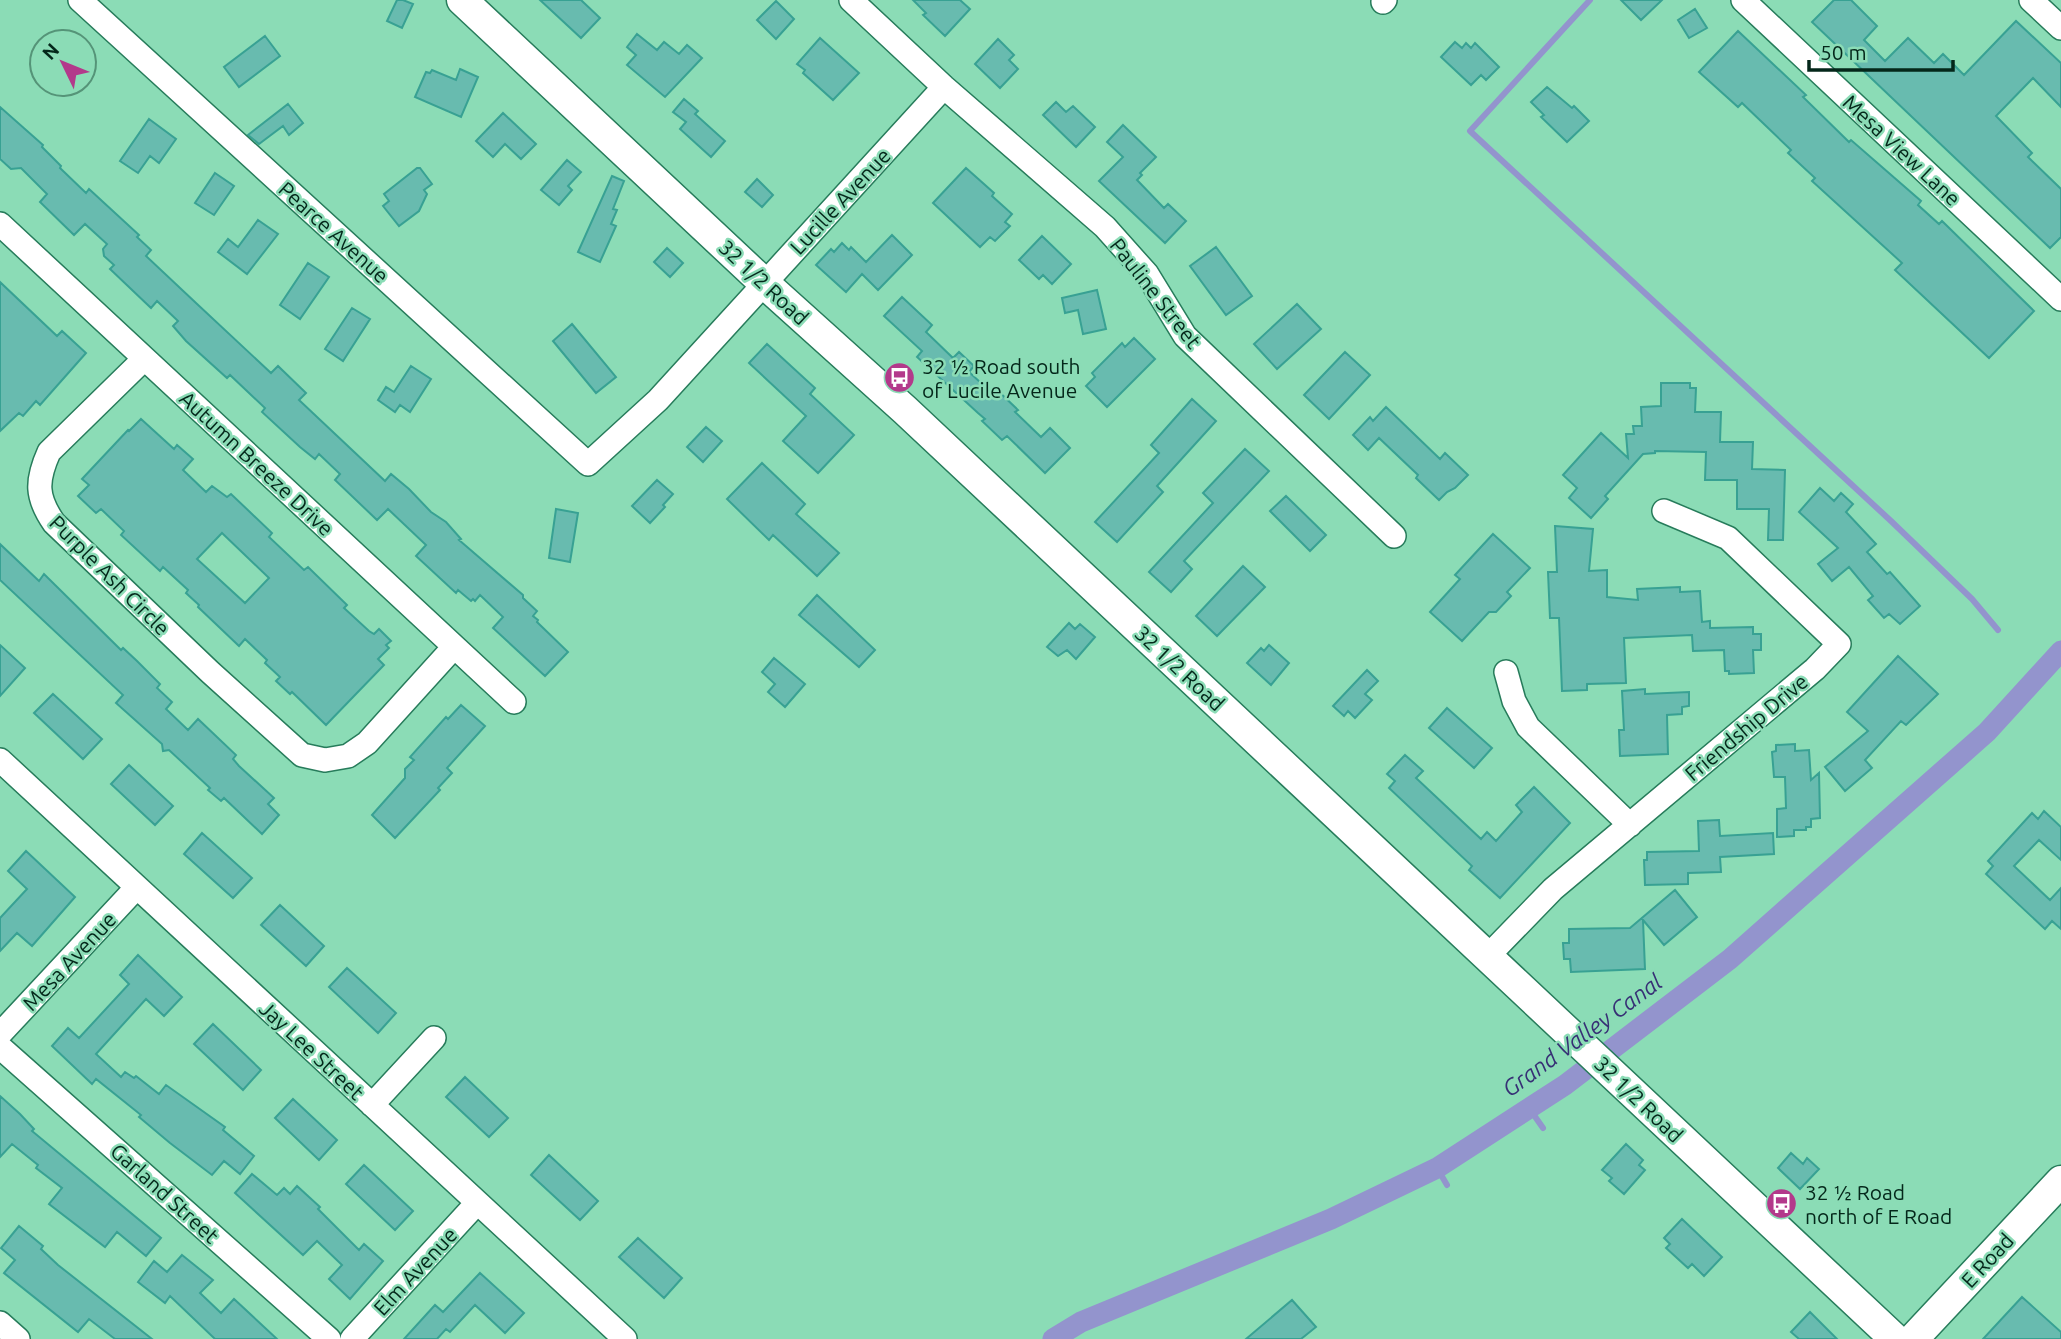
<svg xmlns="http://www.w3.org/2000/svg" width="2061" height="1339" font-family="Ubuntu,sans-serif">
  <rect width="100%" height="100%" fill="#8bdcb6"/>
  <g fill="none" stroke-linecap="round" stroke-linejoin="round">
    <path stroke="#9394cd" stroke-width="6" d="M1590,0L1470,131L1891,521L1972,599L1998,630
      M1529,1108L1543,1128
      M1437,1168L1447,1185"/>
    <path stroke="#9394cd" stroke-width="21" d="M1053,1339L1081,1322L1331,1219L1437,1168L1565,1085L1730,959L1987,732L2061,651"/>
  </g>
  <path fill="#68bbaf" stroke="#38a193" stroke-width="2" fill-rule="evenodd" d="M397,0H403L413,4L402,28L387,21Z
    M540,0H581L600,18L581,38Z
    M913,0H960L970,9L945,36L923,15L926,13Z
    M1621,0H1662L1641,20Z
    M1834,0H1851L1877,26L1864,40L1885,61L1908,38L1934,63L1943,54L1964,75L2016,21L2061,63V107L2033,78L1996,116L2032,153L2028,157L2061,189V237L2050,248L1812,22Z
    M776,1L794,19L776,39L757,20Z
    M1695,9L1707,28L1689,38L1678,20Z
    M1738,31L1806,95L1803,97L1849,142L1851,140L1921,201L1918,205L1939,224L1942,221L2034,311L1989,358L1895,270L1902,263L1812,181L1815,178L1788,153L1791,150L1742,103L1738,107L1699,72Z
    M637,34L657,50L664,42L679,54L687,45L702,58L665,97L627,65L636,55L627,47Z
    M265,36L280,56L239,87L224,67Z
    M820,38L859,73L833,100L803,73L805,70L797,64Z
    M998,39L1014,55L1009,60L1018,69L1000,88L975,64Z
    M1455,42L1462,48L1466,43L1471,48L1475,43L1499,67L1486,80L1481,75L1471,85L1441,57Z
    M460,69L478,77L461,117L415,97L426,72L430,73L432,70L456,80Z
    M1547,87L1572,108L1574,106L1589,121L1567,142L1541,117L1544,115L1531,102Z
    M684,99L698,111L695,114L725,141L711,157L680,129L686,122L673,112Z
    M1056,102L1066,112L1073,106L1095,127L1076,147L1043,115Z
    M288,104L303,123L289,135L283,126L259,144L248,135Z
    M0,107L43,145L42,147L61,166L60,168L86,193L89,189L139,235L137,237L151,250L146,256L196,303L271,373L278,366L306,393L299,400L385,481L391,474L409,489L431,512L446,522L461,539L459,540L523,595V598L537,611L533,616L538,620L537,622L568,652L545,676L493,628L503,617L480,595L475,601L473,599L471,601L458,590L456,593L416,556L426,545L388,509L377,520L335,480L340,474L319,454L315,459L300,447L262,412L265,408L230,375L227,378L186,341L173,326L178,321L157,301L151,308L110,269L114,265L104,256L103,249L107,244L85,224L74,235L40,202L47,194L21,168L11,169L0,159Z
    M503,113L536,144L521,159L505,144L493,157L476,141Z
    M149,119L176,139L159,163L150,156L138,173L120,161Z
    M1123,125L1156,157L1140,173L1142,175L1137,180L1164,208L1168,204L1186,221L1165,243L1099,181L1123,157L1107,142Z
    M567,160L581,172L568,186L572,190L559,205L541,190Z
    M417,168H420L432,184L424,190L427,194L419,211L399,226L383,206L389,201L384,194Z
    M966,168L994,193L992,196L1012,214L1005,222L1010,226L995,241L990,237L980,247L933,203Z
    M215,173L234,186L214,215L195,203Z
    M612,176L624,181L613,209L617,210L611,224L616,226L600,262L578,252Z
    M757,179L773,195L762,207L745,192Z
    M258,220L278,234L247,274L218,252L228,239L238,247Z
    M892,235L912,255L878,290L862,274L846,292L816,265L831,249L834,252L842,243L849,250L851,247L866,262Z
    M1042,236L1071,264L1052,284L1043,275L1039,279L1019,260Z
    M1216,247L1252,296L1226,315L1190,266Z
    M667,248L683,263L670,277L654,262Z
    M308,263L329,277L300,319L280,305Z
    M0,282L57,336L62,331L86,353L40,405L36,401L23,416L19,413L0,431Z
    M1097,290L1106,329L1083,334L1078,310L1065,313L1062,298Z
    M902,297L932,325L926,332L953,358L959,352L974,366L969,372L994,395L998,391L1018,410L1015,412L1041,437L1050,428L1070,448L1045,473L1007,436L1002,440L982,421L985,419L978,413L917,357L922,351L884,316Z
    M1297,304L1321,329L1277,369L1254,344Z
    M352,308L370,319L343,361L325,349Z
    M572,324L616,377L596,393L553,341Z
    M1134,338L1155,359L1107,407L1086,386L1095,377L1092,373L1122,343L1125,347Z
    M767,344L815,388L810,394L854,435L818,473L783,441L806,416L749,363Z
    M1345,352L1370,375L1329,419L1304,395Z
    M411,366L431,379L410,412L400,405L395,412L378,400L386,387L394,392Z
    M1661,383H1690V388H1696L1695,412H1721L1720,442H1753L1752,469L1785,470L1783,540H1768L1769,509H1737V480H1705L1706,452L1655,451V453L1643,454L1605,496L1608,499L1591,518L1569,498L1577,488L1563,475L1601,433L1628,458L1626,434H1634L1633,426H1642L1641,407L1661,406Z
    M1192,399L1216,421L1157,486L1163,492L1117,542L1095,522L1159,453L1151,445Z
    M1386,407L1440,459L1445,453L1468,475L1455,488L1447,492L1439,500L1416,478L1418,475L1379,438L1368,450L1353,435L1370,417L1373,421Z
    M141,419L174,449L177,445L193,459L183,470L206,492L212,486L227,497L231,494L272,533L269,537L304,570L308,567L347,605L344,608L369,631L374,634L379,629L391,641L386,645L389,648L378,659L384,665L326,725L292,692L290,694L276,681L280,677L265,663L267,660L245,639L239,646L198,607L199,605L186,593L188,590L163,567L160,571L121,535L124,531L101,509L96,513L78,496L89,485L82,479L128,430L129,431ZM222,533L269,578L245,603L197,559Z
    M706,427L722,441L703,462L687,447Z
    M1245,449L1269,471L1184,561L1192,569L1171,592L1149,572L1213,503L1203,493Z
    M762,463L805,504L796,514L839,553L817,576L773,535L769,540L727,499Z
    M657,480L673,494L663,505L665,507L650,523L632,506Z
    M1820,488L1834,501L1841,493L1853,504L1846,512L1876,544L1867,552L1887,574L1890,572L1920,606L1900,624L1889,614L1884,618L1868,600L1873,596L1849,567L1832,581L1818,564L1838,548L1799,512Z
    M1286,496L1326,535L1310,551L1270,511Z
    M556,509L578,513L570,562L549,558Z
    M1555,526L1593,529L1589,571L1607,570V597L1638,600L1637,589L1680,587V592L1700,591L1702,622L1710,621V628L1753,627V634H1761V650H1753L1754,673L1729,674V671H1725L1724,650L1693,651L1692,635L1624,638L1626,683L1587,684V690L1562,691L1559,618H1550L1548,572H1557Z
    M1493,534L1530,568L1507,592L1511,596L1496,612H1489L1462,641L1430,612L1460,579L1455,575Z
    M0,544L39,581L44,574L121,650L123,648L137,661L160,684L157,688L172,702L166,709L188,730L198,719L236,755L233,759L239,766L274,798L268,804L279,815L262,834L224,798L221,801L208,790L210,788L169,750L163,751L162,744L116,703L123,695L0,580Z
    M1243,566L1265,587L1217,636L1196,616Z
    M817,595L875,650L859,667L799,615Z
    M1069,623L1075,629L1080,624L1095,637L1076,659L1067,650L1058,656L1047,647Z
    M0,645L25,668L0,696Z
    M1269,645L1289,663L1271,685L1247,663L1261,648L1264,651Z
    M1898,656L1938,694L1906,725L1901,721L1865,760L1872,768L1845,791L1825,767L1868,731L1847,712Z
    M774,658L805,684L785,707L768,692L775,684L762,672Z
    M1367,670L1378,681L1365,694L1372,700L1355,718L1348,711L1344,716L1333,706Z
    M1645,689V694L1689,692V706L1682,707V714L1667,715L1668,754L1620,756L1619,730H1624L1622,691Z
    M53,694L102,739L83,759L34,713Z
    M461,705L485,726L447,768L452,773L438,788L440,790L395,838L372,815L405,778V769L414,760L410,757L446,717L448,719Z
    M1447,708L1492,748L1474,768L1429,728Z
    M1795,744V751L1809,750L1811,780L1819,773L1820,818L1811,819V827H1806V830H1794V836L1777,837V809L1786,808L1785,777H1774L1772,752L1776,751V745Z
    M1405,755L1423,771L1416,778L1481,839L1487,832L1496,841L1522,812L1516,805L1534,787L1570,823L1500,898L1469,870L1472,866L1389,788L1395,781L1387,774Z
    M129,765L173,806L155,825L111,784Z
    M2044,811L2061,827V860L2039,840L2014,866L2050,900L2061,888V929L2052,921L2045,929L1986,874L1993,866L1988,861L2032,813L2038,819Z
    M1719,820L1720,836L1773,833L1774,854L1720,857L1721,872L1688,873V884L1645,885L1644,860H1647V852L1699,851L1698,821Z
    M202,833L252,878L233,898L184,854Z
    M26,851L75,897L32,946L17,933L0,951V918L27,889L8,871Z
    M1675,890L1697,917L1664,945L1643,920L1645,969L1571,972L1570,959H1564L1563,943H1569V929L1630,928Z
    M280,905L324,946L306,966L261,925Z
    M138,955L182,997L164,1016L146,999L96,1054L121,1077L125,1072L134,1078L136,1076L159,1094L166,1085L225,1127L223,1130L254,1156L240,1174L224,1161L212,1175L170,1143L139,1117L141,1115L96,1079L92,1084L52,1046L68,1028L79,1038L129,984L120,975Z
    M347,968L396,1013L378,1033L329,987Z
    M213,1024L261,1070L243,1090L194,1044Z
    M465,1077L508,1118L489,1137L446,1097Z
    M0,1096L20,1114L34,1129L32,1131L161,1238L146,1256L117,1232L105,1247L49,1204L62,1188L36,1168L38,1165L12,1144L0,1157Z
    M293,1099L337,1140L319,1160L275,1118Z
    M1626,1144L1643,1160L1639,1165L1645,1170L1624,1194L1609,1181L1612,1178L1602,1170Z
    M1791,1153L1803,1164L1807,1158L1819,1169L1800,1189L1778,1168Z
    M549,1155L598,1201L580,1220L531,1175Z
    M364,1165L413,1211L395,1230L346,1184Z
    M252,1174L277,1195L284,1188L290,1194L297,1186L320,1207L318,1209L359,1250L364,1244L383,1261L350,1299L329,1279L342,1265L317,1241L303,1255L235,1193Z
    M1682,1219L1722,1257L1704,1276L1692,1264L1688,1268L1666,1248L1670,1244L1664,1238Z
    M19,1226L43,1246L41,1249L58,1265L152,1339H115L89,1319L78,1332L4,1273L15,1260L1,1248Z
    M638,1238L682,1278L664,1298L619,1257Z
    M182,1255L213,1280L200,1293L221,1313L234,1299L277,1339H215L170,1296L165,1303L138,1282L154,1261L167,1272Z
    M480,1273L524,1313L505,1333L475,1305L450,1332L446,1329L437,1339H404L435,1305L443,1312Z
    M2022,1297L2061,1332V1339H1983Z
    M1292,1300L1316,1327L1301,1339H1246Z
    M1810,1312L1837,1339H1799L1791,1332Z"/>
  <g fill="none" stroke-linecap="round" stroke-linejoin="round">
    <defs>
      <path id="minor" d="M80,0L588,464L658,400L944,87
        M851,0L944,87L1105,227L1147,274L1185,336L1394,536
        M1743,0L2061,299
        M2031,0L2061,28
        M1383,2L1385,0
        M0,224L514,702
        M144,359L49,452C36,481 36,497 54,523L210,672L302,755L325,760L348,756L367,743L454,647
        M1506,672L1514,701L1528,727L1630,825
        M0,760L625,1339
        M1487,957L1553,889L1815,669L1839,644L1728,538L1664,511
        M0,1034L137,887
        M0,1047L329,1339
        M372,1105L434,1038
        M0,1323L18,1339
        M352,1339L477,1203"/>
      <path id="tertiary" d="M462,0L764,283L905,410L1895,1339
        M1913,1339L2061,1181"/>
    </defs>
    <use href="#minor" stroke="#277c5b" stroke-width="26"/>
    <use href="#tertiary" stroke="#277c5b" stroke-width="33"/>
    <use href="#minor" stroke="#fff" stroke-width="23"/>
    <use href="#tertiary" stroke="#fff" stroke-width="30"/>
  </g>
  <defs>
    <symbol id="bus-disc" viewBox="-11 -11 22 22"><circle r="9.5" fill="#b3398b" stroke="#8bdcb6"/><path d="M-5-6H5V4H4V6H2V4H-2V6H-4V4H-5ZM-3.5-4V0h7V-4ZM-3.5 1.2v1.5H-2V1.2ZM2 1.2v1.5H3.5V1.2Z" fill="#fff"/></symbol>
  </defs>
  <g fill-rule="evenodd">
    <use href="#bus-disc" x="882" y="360" width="35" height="35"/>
    <use href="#bus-disc" x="1764" y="1186" width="35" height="35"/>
  </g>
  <g text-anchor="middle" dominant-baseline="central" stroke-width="5" stroke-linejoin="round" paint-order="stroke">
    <g font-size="21" fill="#04271a" stroke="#8bdcb6">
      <text transform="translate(1902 150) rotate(43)">Mesa View Lane</text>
      <text transform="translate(840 201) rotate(-47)">Lucille Avenue</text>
      <text transform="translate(334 232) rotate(42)">Pearce Avenue</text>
      <text transform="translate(764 282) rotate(43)">32 1/2 Road</text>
      <text transform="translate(1156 293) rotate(52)">Pauline Street</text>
      <text transform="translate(257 463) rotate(43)">Autumn Breeze Drive</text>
      <text transform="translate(110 575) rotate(45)">Purple Ash Circle</text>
      <text transform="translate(1180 668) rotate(43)">32 1/2 Road</text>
      <text transform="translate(1746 727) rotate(-40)">Friendship Drive</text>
      <text transform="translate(69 961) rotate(-47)">Mesa Avenue</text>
      <text transform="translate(312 1050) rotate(43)">Jay Lee Street</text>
      <text transform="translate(1639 1099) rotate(44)">32 1/2 Road</text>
      <text transform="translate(165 1193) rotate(42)">Garland Street</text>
      <text transform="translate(1987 1260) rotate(-47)">E Road</text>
      <text transform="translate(415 1271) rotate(-47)">Elm Avenue</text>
    </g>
    <g font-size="21" fill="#04271a" stroke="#8bdcb6" text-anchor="start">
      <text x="922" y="366">32 ½ Road south<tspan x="922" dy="24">of Lucile Avenue</tspan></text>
      <text x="1805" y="1192">32 ½ Road<tspan x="1805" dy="24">north of E Road</tspan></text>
    </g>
    <g font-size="23" font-style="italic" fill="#373075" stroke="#8bdcb6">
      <text transform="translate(1582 1035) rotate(-36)">Grand Valley Canal</text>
    </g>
  </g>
  <g transform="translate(63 63) rotate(313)"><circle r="33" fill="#8bdcb6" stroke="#559478" stroke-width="2"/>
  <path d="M0-5L12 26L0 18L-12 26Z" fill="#b3398b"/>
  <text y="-10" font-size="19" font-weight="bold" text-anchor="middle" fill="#04271a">N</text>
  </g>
  <path d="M1809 60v10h144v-10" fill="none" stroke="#04271a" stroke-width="3.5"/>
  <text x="1820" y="60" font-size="21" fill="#04271a" stroke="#8bdcb6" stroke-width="5" paint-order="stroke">50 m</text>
</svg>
